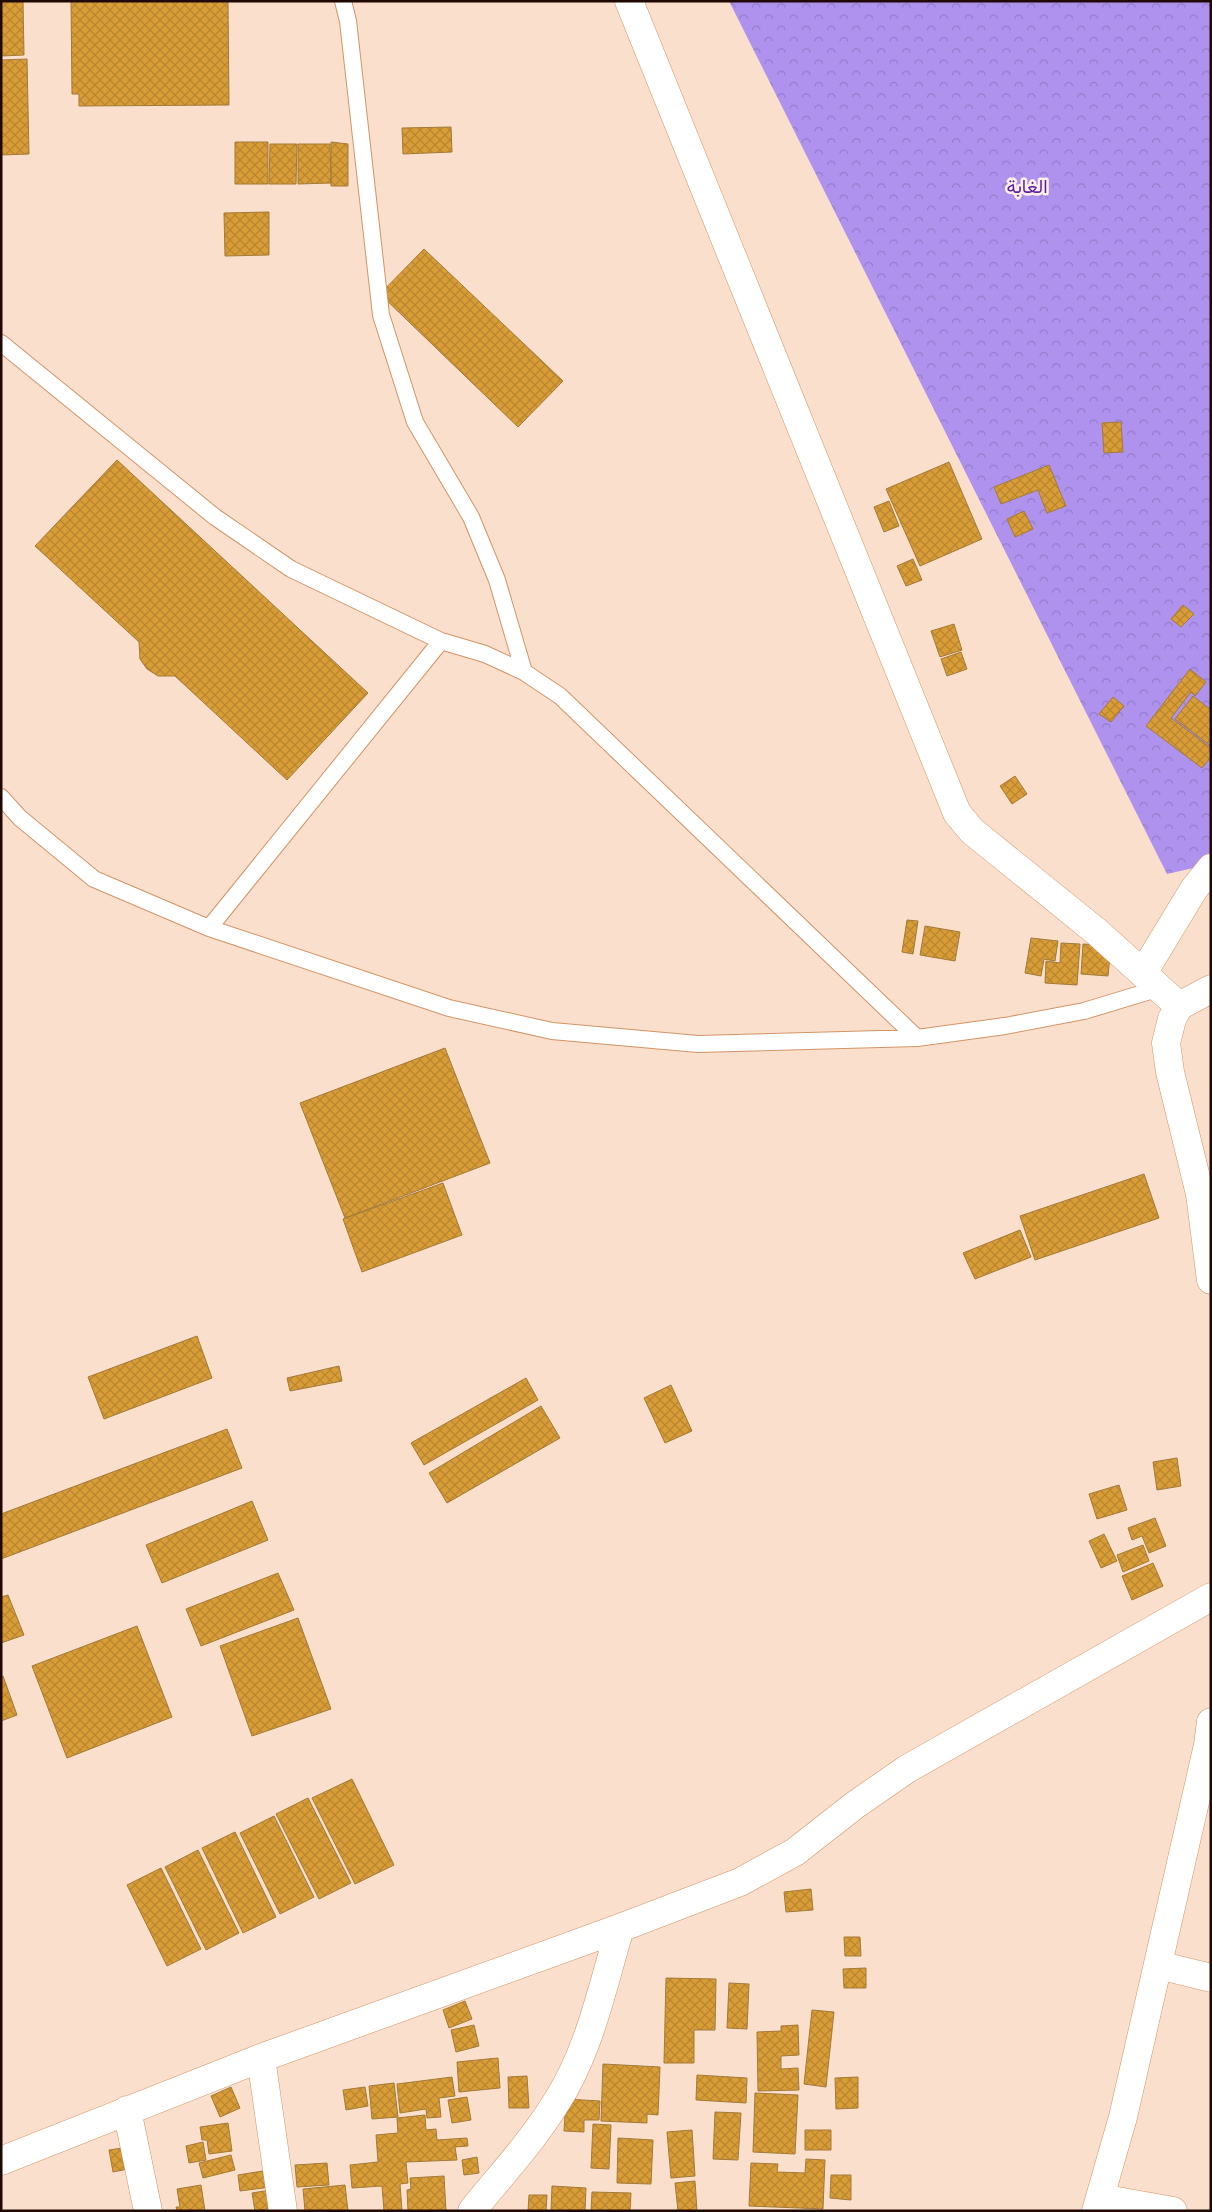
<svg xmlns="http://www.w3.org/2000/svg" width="1212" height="2212" font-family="'Space Grotesk',Vazirmatn,sans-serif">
  <defs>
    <pattern id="forest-crowns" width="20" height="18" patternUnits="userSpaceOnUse" patternTransform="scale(1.25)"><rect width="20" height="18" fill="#ae92ee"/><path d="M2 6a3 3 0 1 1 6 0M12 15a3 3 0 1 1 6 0" fill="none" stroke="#957cca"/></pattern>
    <pattern id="building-cross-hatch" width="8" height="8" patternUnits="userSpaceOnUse" patternTransform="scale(1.25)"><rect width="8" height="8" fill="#d89d37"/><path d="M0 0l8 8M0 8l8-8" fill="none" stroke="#b9862f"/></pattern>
  </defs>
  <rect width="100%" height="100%" fill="#fadfcc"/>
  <path fill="url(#forest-crowns)" d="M729,1H1211V864L1167,874Z"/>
  <path fill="url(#building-cross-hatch)" stroke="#a37a38" d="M1,1H23L24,55L1,56Z
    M71,1H228L229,105L79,106V94H72Z
    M27,59L29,154L1,155V60Z
    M451,127L452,152L403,154L402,128Z
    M235,142H268V184H235Z
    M331,142L348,144V186H331Z
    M270,144H297L296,184H269Z
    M298,144H330L331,183L298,184Z
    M269,212V255L225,256L224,213Z
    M424,249L563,381L518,427L380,294Z
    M1121,422L1123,452L1104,453L1102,423Z
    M117,460L368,693L287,780L175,676H158L147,669L140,659L139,642L35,546Z
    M949,462L982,539L920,566L886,489Z
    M1049,465L1066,506L1047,513L1038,490L1001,504L994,487Z
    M889,501L899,526L884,532L874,507Z
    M1024,511L1033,529L1015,537L1007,519Z
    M913,559L922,580L906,586L897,566Z
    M1183,605L1194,614L1181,627L1171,619Z
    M954,624L962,650L940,657L931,631Z
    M961,652L967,669L947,676L941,659Z
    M1190,669L1206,682L1195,696L1191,692L1171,718L1211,748V757L1202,768L1146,726Z
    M1193,696L1211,710V746L1175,719Z
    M1113,697L1124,706L1111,722L1099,714Z
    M1015,776L1027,794L1012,804L1000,786Z
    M907,920L918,921L913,954L902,952Z
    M925,926L960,932L955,961L920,955Z
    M1031,938L1058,941L1055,961L1044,959L1041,976L1025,973Z
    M1061,943L1080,944L1077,985L1045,983L1046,961L1060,963Z
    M1083,944L1111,946L1108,976L1081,974Z
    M445,1048L490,1163L345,1218L300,1103Z
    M1144,1174L1159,1218L1035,1260L1020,1216Z
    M443,1183L462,1235L362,1272L343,1219Z
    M1020,1230L1031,1257L975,1279L963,1253Z
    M197,1336L212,1378L104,1419L88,1377Z
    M339,1366L342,1381L290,1391L287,1378Z
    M526,1378L538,1400L424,1465L411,1443Z
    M671,1385L692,1431L665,1443L644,1398Z
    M541,1406L560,1438L447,1503L429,1473Z
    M227,1429L242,1468L1,1559V1514Z
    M1177,1458L1181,1486L1157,1490L1153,1462Z
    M1119,1485L1127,1510L1097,1519L1089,1494Z
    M252,1501L268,1540L162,1583L146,1545Z
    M1155,1518L1166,1546L1149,1553L1142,1536L1132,1540L1128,1528Z
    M1104,1534L1117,1561L1101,1568L1089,1541Z
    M1143,1545L1149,1561L1123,1572L1117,1555Z
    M1153,1563L1163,1586L1132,1600L1122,1576Z
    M278,1573L294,1610L201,1646L186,1609Z
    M8,1595L24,1635L1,1643V1597Z
    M298,1618L331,1709L252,1736L220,1646Z
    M137,1626L172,1717L67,1758L32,1666Z
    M3,1676L17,1715L1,1721V1677Z
    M352,1779L394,1865L355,1884L312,1798Z
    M308,1798L351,1883L319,1899L276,1814Z
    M274,1816L314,1897L280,1914L240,1833Z
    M235,1832L276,1917L243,1933L202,1848Z
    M198,1850L239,1933L206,1950L165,1867Z
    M161,1868L201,1949L167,1966L127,1885Z
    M811,1889L813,1910L786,1912L784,1892Z
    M844,1937H860L861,1956H845Z
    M866,1968V1988H844L843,1969Z
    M666,1978L716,1979L715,2030H694V2063H664Z
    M729,1983L749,1984L747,2029L727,2028Z
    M465,2001L472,2019L449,2028L443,2010Z
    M812,2010L834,2012L826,2087L804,2084Z
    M474,2025L479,2046L456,2052L451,2030Z
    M798,2025L799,2055L781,2056V2069L798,2068L799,2090L758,2091L757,2032L781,2031V2026Z
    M498,2058L500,2088L459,2092L457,2062Z
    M603,2064L660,2067L658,2115L647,2114V2123L601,2121Z
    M697,2075L747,2078L746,2103L696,2100Z
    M527,2076L529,2108H509L508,2077Z
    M452,2077L455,2096L439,2098L441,2117L427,2118L426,2109L400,2113L397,2084Z
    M858,2077V2108L836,2109L835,2078Z
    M394,2083L398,2117L372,2119L369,2086Z
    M231,2087L240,2108L220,2117L211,2096Z
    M365,2087L368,2106L346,2110L343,2090Z
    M755,2093L798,2095L795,2154L753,2152Z
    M467,2097L471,2120L452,2123L448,2100Z
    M566,2099L600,2101L599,2120H584V2132L564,2131Z
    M715,2112L741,2113L738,2160L713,2159Z
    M425,2115L426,2130L436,2129L437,2140L467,2138L468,2146L455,2147L457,2160L406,2162L408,2183L400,2184L402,2211H384L382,2186L352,2188L350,2165L378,2162L376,2135L398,2133L397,2118Z
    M228,2123L232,2151L209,2154L207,2140H202L200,2127Z
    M593,2124L611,2125L609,2169L591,2168Z
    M692,2130L695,2176L671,2178L667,2132Z
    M805,2130H831V2150H805Z
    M618,2138L653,2140L651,2184L617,2183Z
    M203,2142L206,2160L189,2163L186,2146Z
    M129,2147L133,2168L113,2172L109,2150Z
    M231,2155L235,2170L203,2178L199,2163Z
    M477,2157L479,2173L464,2175L462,2160Z
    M806,2159L825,2160L823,2209L749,2206L751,2163L778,2164L777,2172L805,2173Z
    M327,2163L329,2185L297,2187L295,2165Z
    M269,2170L271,2187L240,2191L238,2175Z
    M831,2175H851V2200L830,2198Z
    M444,2176L446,2211H408L407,2190L411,2189L410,2178Z
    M695,2181L697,2211H678L675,2183Z
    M201,2185L205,2211H177L176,2207H180L177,2189Z
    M345,2185L348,2211H305L303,2189Z
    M552,2186L586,2188L585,2211H551Z
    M270,2190L272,2208L255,2211L252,2193Z
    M592,2192L631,2193L630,2211H591Z
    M529,2195H547L546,2211H528Z"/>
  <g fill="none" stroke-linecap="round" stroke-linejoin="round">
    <defs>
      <path id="lane" d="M343,1L348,21L381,315L415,422L471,517L497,580L524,672
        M1,343L215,517L291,569L441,641L485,654L524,672L560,696L917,1038
        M1,797L20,818L94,879L209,928L449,1008L552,1031L698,1044L917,1038L1005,1026L1084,1011L1160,988
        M209,928L441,641"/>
      <path id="street" d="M629,1L957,813L972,831L1097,932L1179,1006
        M1143,973L1194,889L1211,868
        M1211,989L1179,1006L1172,1019L1166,1043L1170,1072L1200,1194L1211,1280
        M1158,1965L1211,1978
        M261,2058L283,2211
        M127,2110L148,2211
        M1,2161L261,2058L620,1928L740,1882L795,1852L855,1805L907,1769L1211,1597
        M1100,2198L1173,2211
        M472,2211C500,2176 530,2144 554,2106C589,2054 602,1988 620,1928
        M1096,2211L1123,2117L1208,1745L1211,1722"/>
    </defs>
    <use href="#lane" stroke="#d29466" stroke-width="18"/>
    <use href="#street" stroke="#d29466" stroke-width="29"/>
    <use href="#lane" stroke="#fff" stroke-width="16"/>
    <use href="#street" stroke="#fff" stroke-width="28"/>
  </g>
  <g text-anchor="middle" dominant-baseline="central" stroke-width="5" stroke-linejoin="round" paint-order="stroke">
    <g font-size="19" fill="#5b1da6" stroke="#fdefe6">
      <text x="1027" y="186">الغابة</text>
    </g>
  </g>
  <rect width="1212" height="2212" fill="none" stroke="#1e0800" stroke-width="5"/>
</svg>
